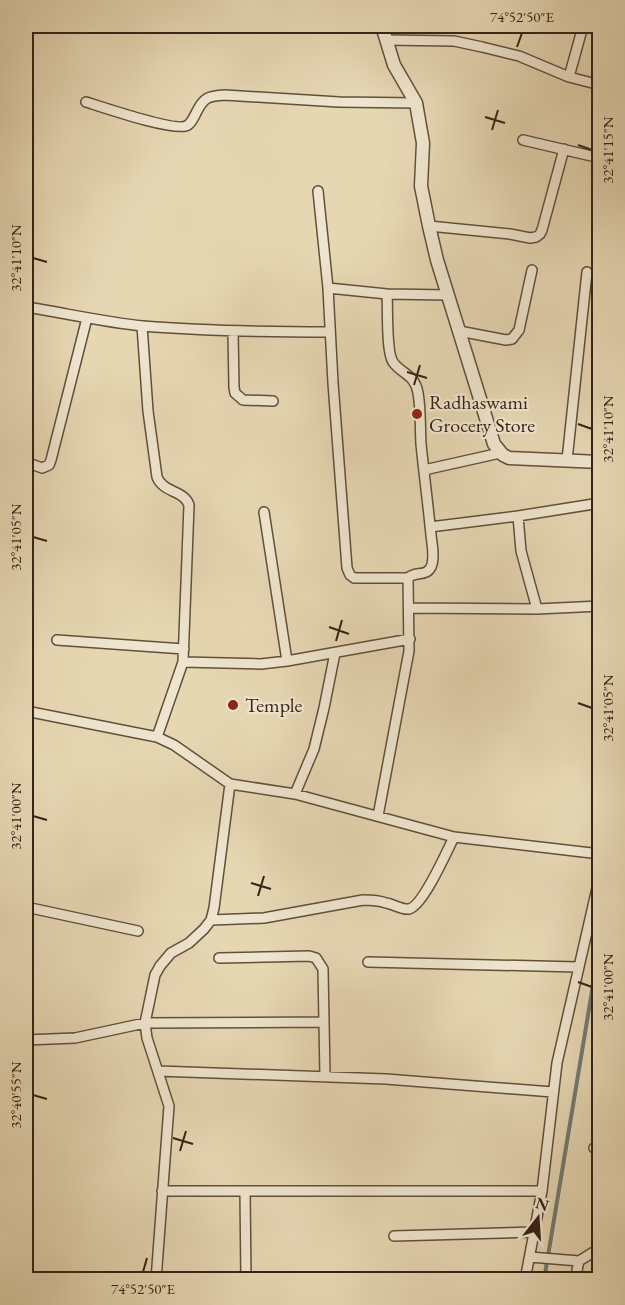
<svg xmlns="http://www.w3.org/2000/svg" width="625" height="1305" font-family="'EB Garamond',serif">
  <rect width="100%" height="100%" fill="#e6d7b3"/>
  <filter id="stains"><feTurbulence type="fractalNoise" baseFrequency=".00333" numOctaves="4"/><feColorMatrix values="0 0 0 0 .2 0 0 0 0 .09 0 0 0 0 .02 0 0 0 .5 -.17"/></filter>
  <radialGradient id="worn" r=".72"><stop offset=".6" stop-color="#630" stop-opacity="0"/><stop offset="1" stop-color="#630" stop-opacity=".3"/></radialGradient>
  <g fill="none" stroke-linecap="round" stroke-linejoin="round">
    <path stroke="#717c74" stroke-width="4" d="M544,1280L595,973L600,957"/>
    <defs>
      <path id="minor" d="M386,40L454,41L482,47L519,56L569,77L600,85
        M569,77L583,26
        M86,102C102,107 178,133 188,125C192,122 194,117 196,113C204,97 208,96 225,95L339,102L416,103
        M523,140L600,158
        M318,191L328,288L333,383L347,568L350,575L354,578H408
        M429,226L510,234L530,238L536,237L540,234L542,230L564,149
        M328,288L387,294L448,295
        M26,307C65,313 103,322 143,326C205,331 268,332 330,332
        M142,326L148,411L157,477C163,493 184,490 189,505L183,662L157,737
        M459,331L506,340L512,339L519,330L532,270
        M233,332L234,387L235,393L243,400L273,401
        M567,460L587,272
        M26,462L42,468L49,465L51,460L87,318
        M424,470L500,453
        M264,512L287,661L410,639
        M518,516L521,551L537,609
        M430,527L518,516L600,503
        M409,608L537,609L600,606
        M57,640L184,649
        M183,662L261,664L287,661
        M26,711L157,737L174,745L230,784L295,794L454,837L600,854
        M295,794L314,749L324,708L335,653
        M378,816L409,651L408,578C415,571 426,577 431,567C435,558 432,544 431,535C428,504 424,474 421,444C420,427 421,410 418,393C415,374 401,374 393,362C386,352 388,309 387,294
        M26,907L138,931
        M211,920L214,908L230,784
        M219,958L309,956L316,958L323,969L325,1076
        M368,962L578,967
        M26,1040L75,1038L145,1023L324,1022
        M158,1071L386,1079L553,1092
        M594,1148H600
        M162,1191H542
        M245,1191L246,1280
        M394,1236L534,1232
        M530,1257L579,1261L600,1248
        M156,1280L169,1106L147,1038L145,1023L155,975L160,966L171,953L189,943L204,929L211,920L264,918L363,900C371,900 378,900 386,903C393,904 402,910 409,909C423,906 447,851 454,837
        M525,1280L542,1191L557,1063L600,875
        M575,1280L579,1261"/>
      <path id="tertiary" d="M382,26L394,65L416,103L423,143L421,186L429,226L437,260L494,444L503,455L509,458L600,462"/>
    </defs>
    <use href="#minor" stroke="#624f3c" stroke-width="12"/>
    <use href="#tertiary" stroke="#624f3c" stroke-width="15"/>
    <use href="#minor" stroke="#efe5ce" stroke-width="9"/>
    <use href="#tertiary" stroke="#efe5ce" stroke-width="12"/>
  </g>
  <path fill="none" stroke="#362215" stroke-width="2" d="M517,47L522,33M485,117L505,123M492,130L498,110M578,145L592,150M33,258L47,262M407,372L427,378M414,385L420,365M578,424L592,429M33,537L47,541M329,627L349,634M336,641L342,620M578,703L592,708M33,816L47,820M251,883L271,889M258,896L264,876M578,982L592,987M33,1095L47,1099M173,1138L193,1144M180,1151L186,1131M143,1272L147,1258"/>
  <g fill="#8f2418" stroke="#efe5ce" stroke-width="2">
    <circle cx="417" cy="414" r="6"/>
    <circle cx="233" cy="705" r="6"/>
  </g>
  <g text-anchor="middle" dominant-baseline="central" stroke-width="4.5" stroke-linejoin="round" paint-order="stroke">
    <g font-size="20" fill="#362215" stroke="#efe5ce" text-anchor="start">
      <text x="429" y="402">Radhaswami<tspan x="429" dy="23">Grocery Store</tspan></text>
      <text x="245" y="705">Temple</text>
    </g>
  </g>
  <rect width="625" height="1305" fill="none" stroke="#e6d7b3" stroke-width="66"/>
  <g transform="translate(538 1218) rotate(17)" stroke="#efe5ce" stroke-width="4.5" paint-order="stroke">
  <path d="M0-4.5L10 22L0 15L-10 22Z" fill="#362215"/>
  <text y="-9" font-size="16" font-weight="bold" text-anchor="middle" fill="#362215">N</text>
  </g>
  <rect x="33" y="33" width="559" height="1239" fill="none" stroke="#362215" stroke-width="2"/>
  <g font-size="15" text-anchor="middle" fill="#362215">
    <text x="522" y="22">74°52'50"E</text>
    <text transform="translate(608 150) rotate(-90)" y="5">32°41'15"N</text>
    <text transform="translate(16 258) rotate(-90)" y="5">32°41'10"N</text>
    <text transform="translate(608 429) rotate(-90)" y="5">32°41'10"N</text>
    <text transform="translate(16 537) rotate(-90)" y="5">32°41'05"N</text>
    <text transform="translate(608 708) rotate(-90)" y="5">32°41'05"N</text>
    <text transform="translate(16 816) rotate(-90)" y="5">32°41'00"N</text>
    <text transform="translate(608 987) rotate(-90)" y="5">32°41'00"N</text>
    <text transform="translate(16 1095) rotate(-90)" y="5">32°40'55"N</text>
    <text x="143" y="1294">74°52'50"E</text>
  </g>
  <rect width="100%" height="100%" filter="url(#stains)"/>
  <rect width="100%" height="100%" fill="url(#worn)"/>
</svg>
